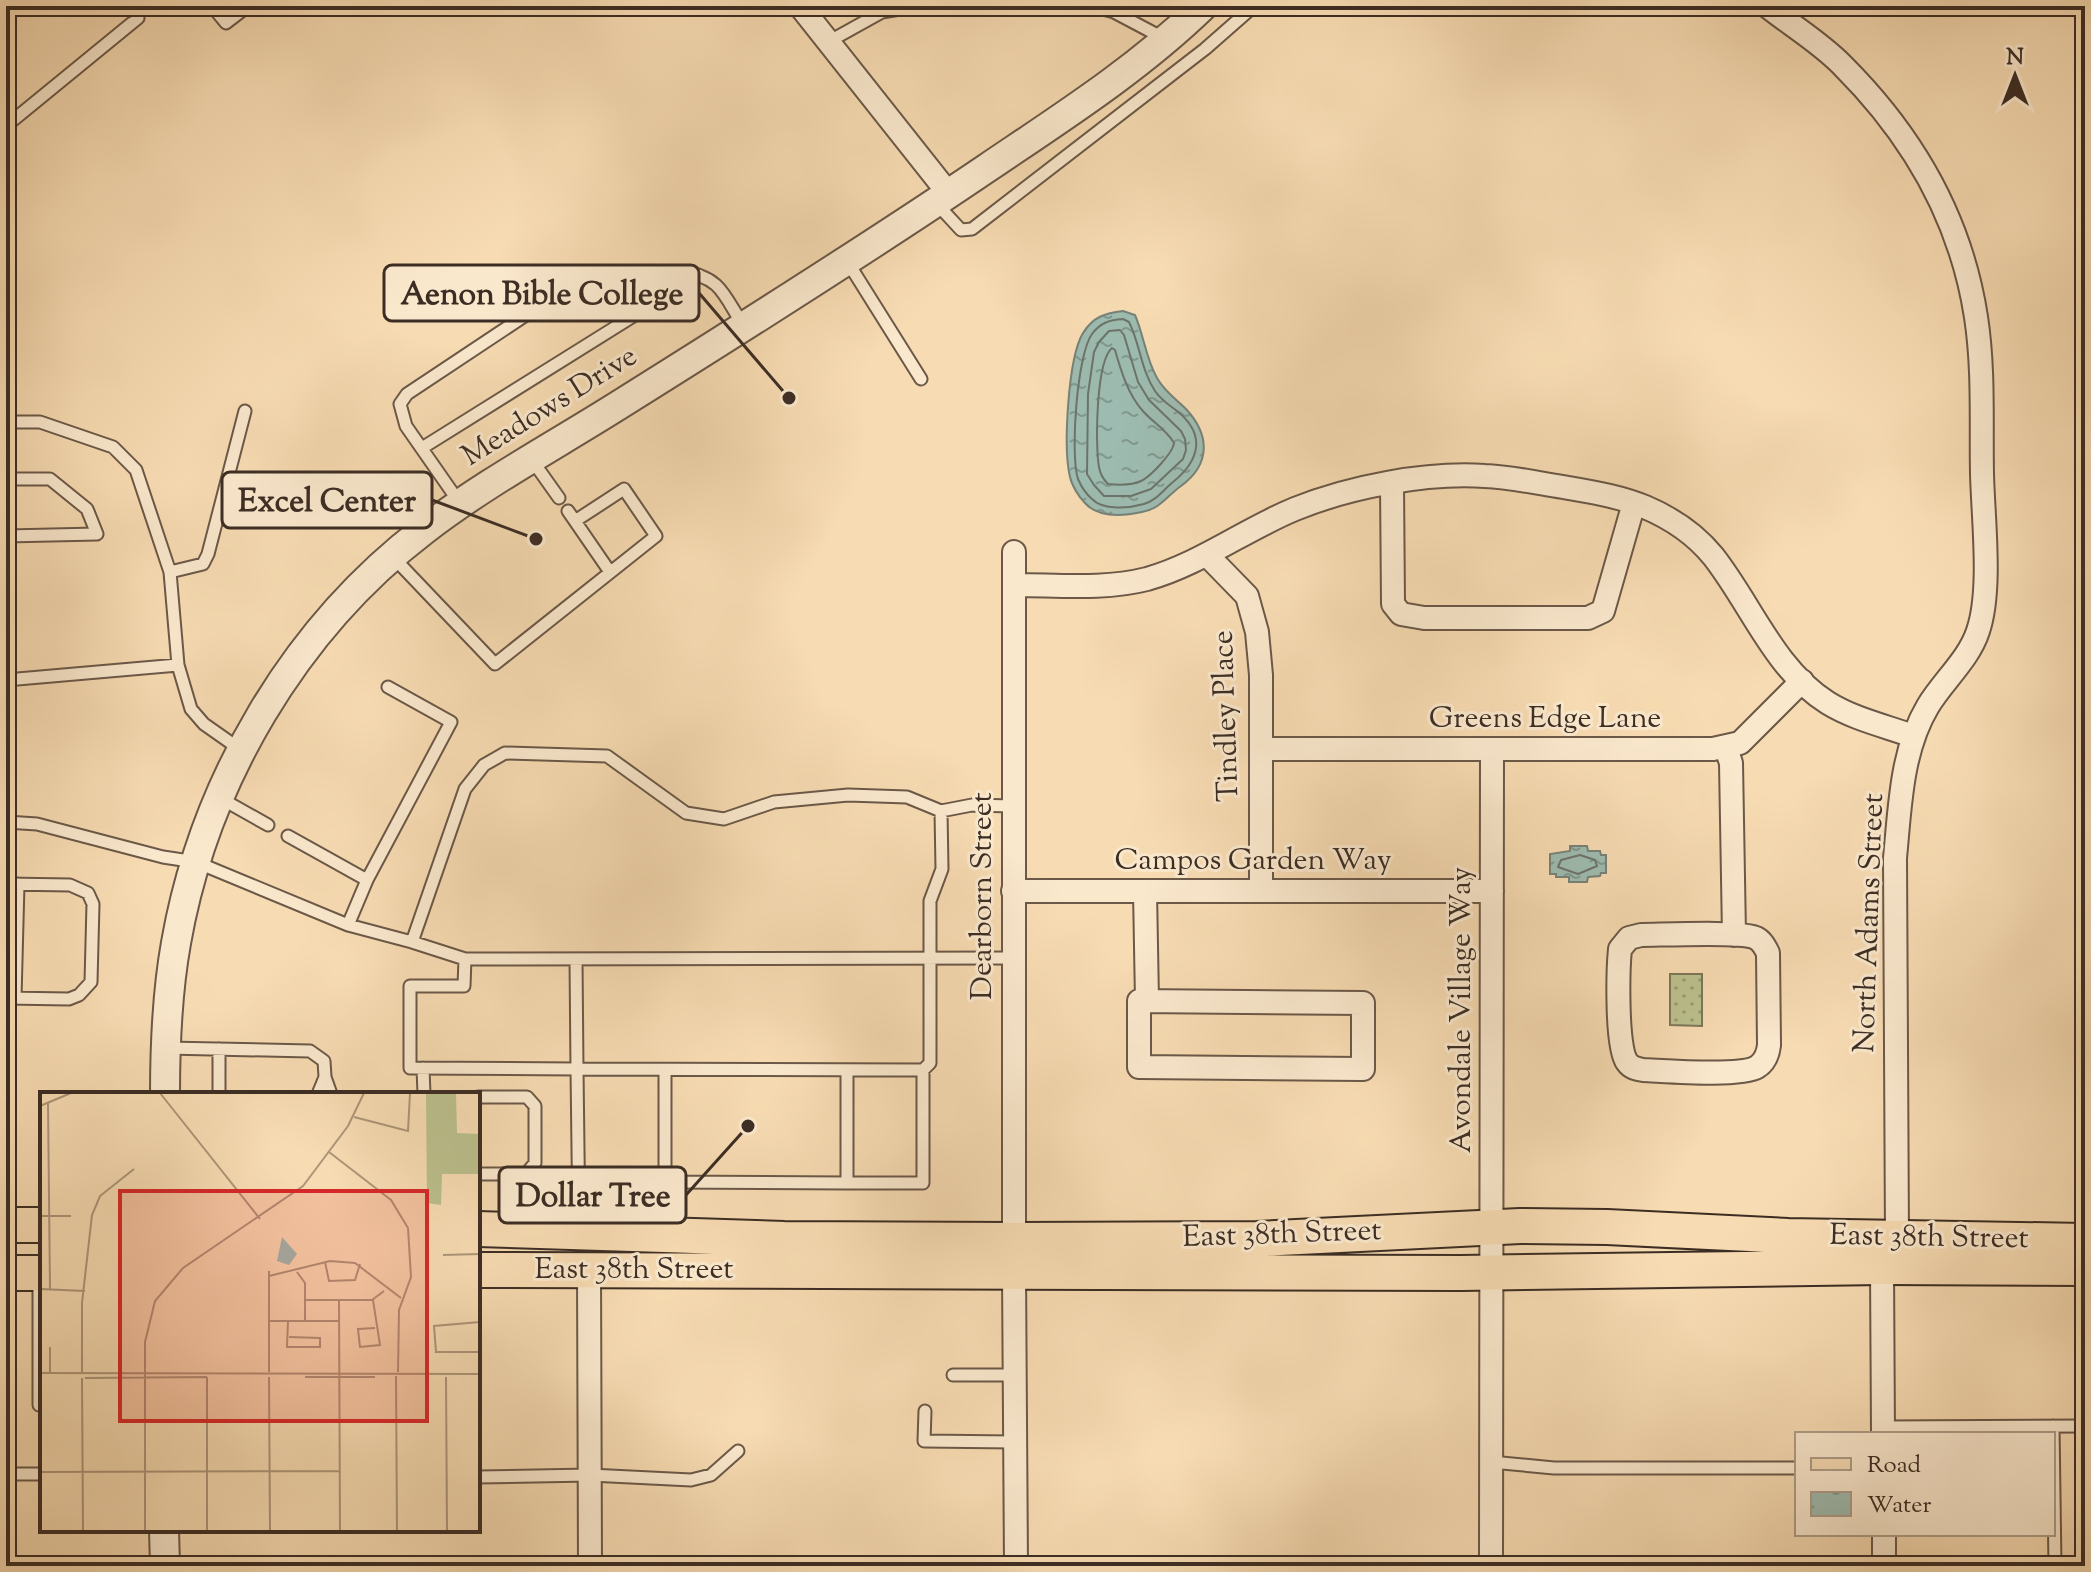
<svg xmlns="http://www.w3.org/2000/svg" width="2091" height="1572" font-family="'Sorts Mill Goudy',serif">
  <defs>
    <pattern id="garden-dots" width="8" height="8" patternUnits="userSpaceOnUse" patternTransform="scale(2)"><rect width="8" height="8" fill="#bbc08d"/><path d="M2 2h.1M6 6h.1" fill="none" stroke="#999c73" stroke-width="1.8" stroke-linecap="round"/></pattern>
    <pattern id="water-ripples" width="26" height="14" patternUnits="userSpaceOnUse" patternTransform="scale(2)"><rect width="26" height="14" fill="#9dbbb0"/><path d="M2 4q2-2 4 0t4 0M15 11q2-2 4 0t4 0" fill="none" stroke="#81988f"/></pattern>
  </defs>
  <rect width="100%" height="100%" fill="#f7dbb2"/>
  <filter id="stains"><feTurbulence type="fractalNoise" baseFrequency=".0025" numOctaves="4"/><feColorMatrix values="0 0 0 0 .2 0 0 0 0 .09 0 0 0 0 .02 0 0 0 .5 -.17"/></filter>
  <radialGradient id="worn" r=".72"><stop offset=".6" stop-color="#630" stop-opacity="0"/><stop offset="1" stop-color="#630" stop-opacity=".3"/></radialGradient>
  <path fill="url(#garden-dots)" stroke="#7c7658" stroke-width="2" d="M1670,974H1702V1026L1670,1025Z"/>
  <path fill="url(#water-ripples)" stroke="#768278" stroke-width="2" d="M1123,311L1135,315C1144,336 1146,359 1157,378C1165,392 1175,398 1186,409C1210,435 1211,464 1181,486C1167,496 1160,509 1142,512C1123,516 1098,518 1085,503C1079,497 1072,486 1070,477C1063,448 1068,358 1083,333C1093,317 1105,313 1123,311Z
    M1570,846H1587L1588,851H1600L1601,855H1606V873H1601L1600,876L1588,877L1587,882H1569V877H1556V874H1550V854L1570,851Z"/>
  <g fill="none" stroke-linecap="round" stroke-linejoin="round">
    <path stroke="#6c746a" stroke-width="2" d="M1123,319L1129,322C1140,344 1141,370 1155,391C1161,400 1169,405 1177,411C1207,435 1199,461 1173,482C1163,490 1157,500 1144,504C1130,508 1103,511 1092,499C1086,494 1081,486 1078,479C1070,455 1077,354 1092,334C1100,323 1109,320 1123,319Z
      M1120,330L1124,335L1138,382L1149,400L1181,431L1185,439L1186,450L1183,459L1151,489L1131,496H1104L1094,485L1087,474L1088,394L1094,352L1099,342L1109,331Z
      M1112,348L1115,350C1121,371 1128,394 1142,410C1152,422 1166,429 1174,443C1173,453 1150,477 1141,481C1131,486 1118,485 1108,484C1103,479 1100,474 1099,467C1095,445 1096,361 1112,348Z
      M1580,855L1595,860L1597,866L1578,874L1558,867L1561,860Z"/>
    <defs>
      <path id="service" d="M212,6L226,23L248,6
        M1092,6L1114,12L1165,39
        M828,42L882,12L918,6
        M6,126L138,18L129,6
        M936,203L961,230L972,229L1205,49L1254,6
        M847,261L921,379
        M6,422H40L113,447L136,470L170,572L178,665L191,709L204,724L241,750
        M422,448L699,275
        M532,460L559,498
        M6,479H50L87,509L97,534L6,536
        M459,502L406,426L400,404L407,394L559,293C580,281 655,271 681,272C693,273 707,277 716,285C727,295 735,314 744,326
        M568,511L610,572
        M393,557L495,664L656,536L624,489L575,521
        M170,572L203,564L208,554L245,411
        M6,680L178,665
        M220,798L268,825
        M6,822L37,824L163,857L196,862L348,925L412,942L465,789L484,765L505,753L607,756L686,813L724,819L774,802L848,795L907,797L941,811
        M288,836L367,880
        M6,884L70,885L88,893L93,904L91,982L79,995L69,999L6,998
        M348,925L367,880L451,722L388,687
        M412,942L465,959L1013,958
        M465,959L464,986H410V1068L577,1069L576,959
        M15,998L18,884
        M166,1048L310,1051L324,1061L325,1077L331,1094
        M423,1068L424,1094
        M665,1070V1182L847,1183V1070
        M219,1094V1049
        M318,1094L325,1077
        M478,1097H527L535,1106V1163L526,1174H478
        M847,1183H923V1070
        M579,1230L577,1069L923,1070L930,1063V901L942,869L941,811L972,805L1013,806
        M39,1277V1405H42
        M953,1375H1014
        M925,1411L924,1441L1015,1442
        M2053,1426L2055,1566
        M1883,1427L2085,1426
        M1491,1462L1554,1468H1797
        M6,1474H42
        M478,1477L590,1475L691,1480L711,1475L738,1451"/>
      <path id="minor" d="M800,6L949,194
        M1767,6C1792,26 1821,43 1843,66C1912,135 1961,219 1976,317C1984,369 1981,422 1982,474C1983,518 1992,590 1978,631C1969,659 1943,681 1928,706C1901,751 1900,807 1895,858L1897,1237
        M1392,484L1393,604L1401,614L1424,618H1588L1603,611L1634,503
        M1207,555L1247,596L1257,632L1261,675V891
        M1014,585C1058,585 1104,590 1147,579C1200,564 1244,530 1295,509C1349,487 1426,472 1485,476C1511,477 1537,483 1563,487C1591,492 1619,496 1645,507C1671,518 1695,534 1713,556C1751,604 1774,669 1828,703C1854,719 1885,726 1913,736
        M1726,748L1731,763L1734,935
        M1261,749H1713L1740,743L1802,681
        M1013,891H1492
        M1145,891L1147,1001
        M1641,935C1661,935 1743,931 1756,938C1762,941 1765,947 1768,953L1769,1045C1768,1054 1765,1062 1757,1067C1740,1077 1667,1071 1643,1070C1637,1069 1631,1068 1627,1062C1616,1048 1618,969 1620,949L1629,938Z
        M1139,1001L1363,1003V1069L1139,1067Z
        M1014,1240V552
        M1882,1267L1883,1434
        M589,1270L590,1566
        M1014,1272L1016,1566
        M1884,1534V1566
        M1491,1566L1492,750"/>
      <path id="tertiary" d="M165,1094C165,1043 167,993 176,943C204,783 294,629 424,530C485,483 554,446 619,405C742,328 866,250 987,168C1061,118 1138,69 1203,6
        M164,1530L165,1566"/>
      <path id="primary" d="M6,1225H42
        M478,1229L784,1239L1014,1240L1257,1239L1520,1226L1607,1227L1788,1236L2085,1241
        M478,1270L1461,1273L1882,1267L2085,1268
        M6,1273H42"/>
    </defs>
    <use href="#service" stroke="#6b5848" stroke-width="15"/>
    <use href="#minor" stroke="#6b5848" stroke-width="26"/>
    <use href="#tertiary" stroke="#6b5848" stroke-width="32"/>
    <use href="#primary" stroke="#3c2d24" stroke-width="38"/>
    <use href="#service" stroke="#fae8cd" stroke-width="11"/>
    <use href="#minor" stroke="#fae8cd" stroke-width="22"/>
    <use href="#tertiary" stroke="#fae8cd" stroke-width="28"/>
    <use href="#primary" stroke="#f7dbb2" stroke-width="34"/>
  </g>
  <g text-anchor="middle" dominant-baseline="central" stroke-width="6" stroke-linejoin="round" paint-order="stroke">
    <g font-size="30" fill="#3c2d24" stroke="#fae8cd">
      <text transform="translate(550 407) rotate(-32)">Meadows Drive</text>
      <text transform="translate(1227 716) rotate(-92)">Tindley Place</text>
      <text x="1545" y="719">Greens Edge Lane</text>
      <text x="1253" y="861">Campos Garden Way</text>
      <text transform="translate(983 896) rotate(-90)">Dearborn Street</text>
      <text transform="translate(1870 923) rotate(-88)">North Adams Street</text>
      <text transform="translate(1462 1010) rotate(-90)">Avondale Village Way</text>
      <text transform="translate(1282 1235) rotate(-2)">East 38th Street</text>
      <text transform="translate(1929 1238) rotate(1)">East 38th Street</text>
      <text x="634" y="1270">East 38th Street</text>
    </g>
  </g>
  <g transform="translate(40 1092)">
    <rect width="440" height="440" fill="#f7dbb2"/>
    <path d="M386,1H416L417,41L440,42V82H402L401,113L387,111Z" fill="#bbc08d"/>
    <path d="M242,145L257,162L249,173L237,169Z" fill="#9dbbb0"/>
    <path fill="none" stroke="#ac9579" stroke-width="2" d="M120,1L220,127M8,11L10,197M0,14L31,1M314,25L368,39L370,1M289,60L351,108L368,136L371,185L359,218L358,280M0,124H31M403,163L440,162M285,170L289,189L315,188L320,172M257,180L265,191V229M229,184L290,169L315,171L361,206M0,197L45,199M265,208H332L344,199M299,208L300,439M333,208L340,253L320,255L318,237L335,236M229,229H299M248,229L247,255H280V246L249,245M440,230L394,234L396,260H440M10,255V281M229,280V179M0,281L440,282M42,281V211L52,123L60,104L94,77M356,284L357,439M167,285V439M229,285L230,439M265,285H335M406,285L407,439M42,286L43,439M45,286L167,285M0,380L299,379M105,439V250L115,209L143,176L263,94L308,34L324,1"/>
    <path fill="#d62828" fill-opacity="0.15" stroke="#d62828" stroke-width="4" d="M80,99H387V329H80Z"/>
    <rect width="440" height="440" fill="none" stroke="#3c2d24" stroke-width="4"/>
  </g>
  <path fill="none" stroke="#3c2d24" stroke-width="3" d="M789 398L699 293M536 539L432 500M748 1126L686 1195"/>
  <g fill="#3c2d24" stroke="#fae8cd" stroke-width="3">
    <circle cx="789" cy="398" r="8"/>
    <circle cx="536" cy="539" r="8"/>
    <circle cx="748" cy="1126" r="8"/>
  </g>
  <g fill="#fae8cd" stroke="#3c2d24" stroke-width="3">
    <rect x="384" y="265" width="315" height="56" rx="8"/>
    <rect x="222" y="472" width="210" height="56" rx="8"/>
    <rect x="499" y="1167" width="187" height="56" rx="8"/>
  </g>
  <g font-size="32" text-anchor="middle" font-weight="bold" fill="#3c2d24">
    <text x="542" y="304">Aenon Bible College</text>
    <text x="327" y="511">Excel Center</text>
    <text x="593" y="1206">Dollar Tree</text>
  </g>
  <rect width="2091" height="1572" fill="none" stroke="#f7dbb2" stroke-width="32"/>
  <rect x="8" y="8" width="2075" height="1556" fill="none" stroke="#3c2d24" stroke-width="4"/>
  <rect x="16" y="16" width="2059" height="1540" fill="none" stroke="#3c2d24" stroke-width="2"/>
  <rect x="1795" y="1432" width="260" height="104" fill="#fae8cd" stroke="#ae9d89" stroke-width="2"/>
  <rect x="1811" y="1458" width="40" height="12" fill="#f7dbb2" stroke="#ae9d89" stroke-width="2"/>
  <text x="1867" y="1472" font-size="24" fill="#3c2d24">Road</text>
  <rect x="1811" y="1492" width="40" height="24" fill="url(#water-ripples)" stroke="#ae9d89" stroke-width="2"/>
  <text x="1867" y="1512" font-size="24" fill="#3c2d24">Water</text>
  <g transform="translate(2015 76)" stroke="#fae8cd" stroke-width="6" paint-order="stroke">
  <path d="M0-6L14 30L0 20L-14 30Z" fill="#3c2d24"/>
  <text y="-12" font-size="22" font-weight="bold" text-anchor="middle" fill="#3c2d24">N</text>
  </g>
  <rect width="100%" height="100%" filter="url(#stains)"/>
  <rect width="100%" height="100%" fill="url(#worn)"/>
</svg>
